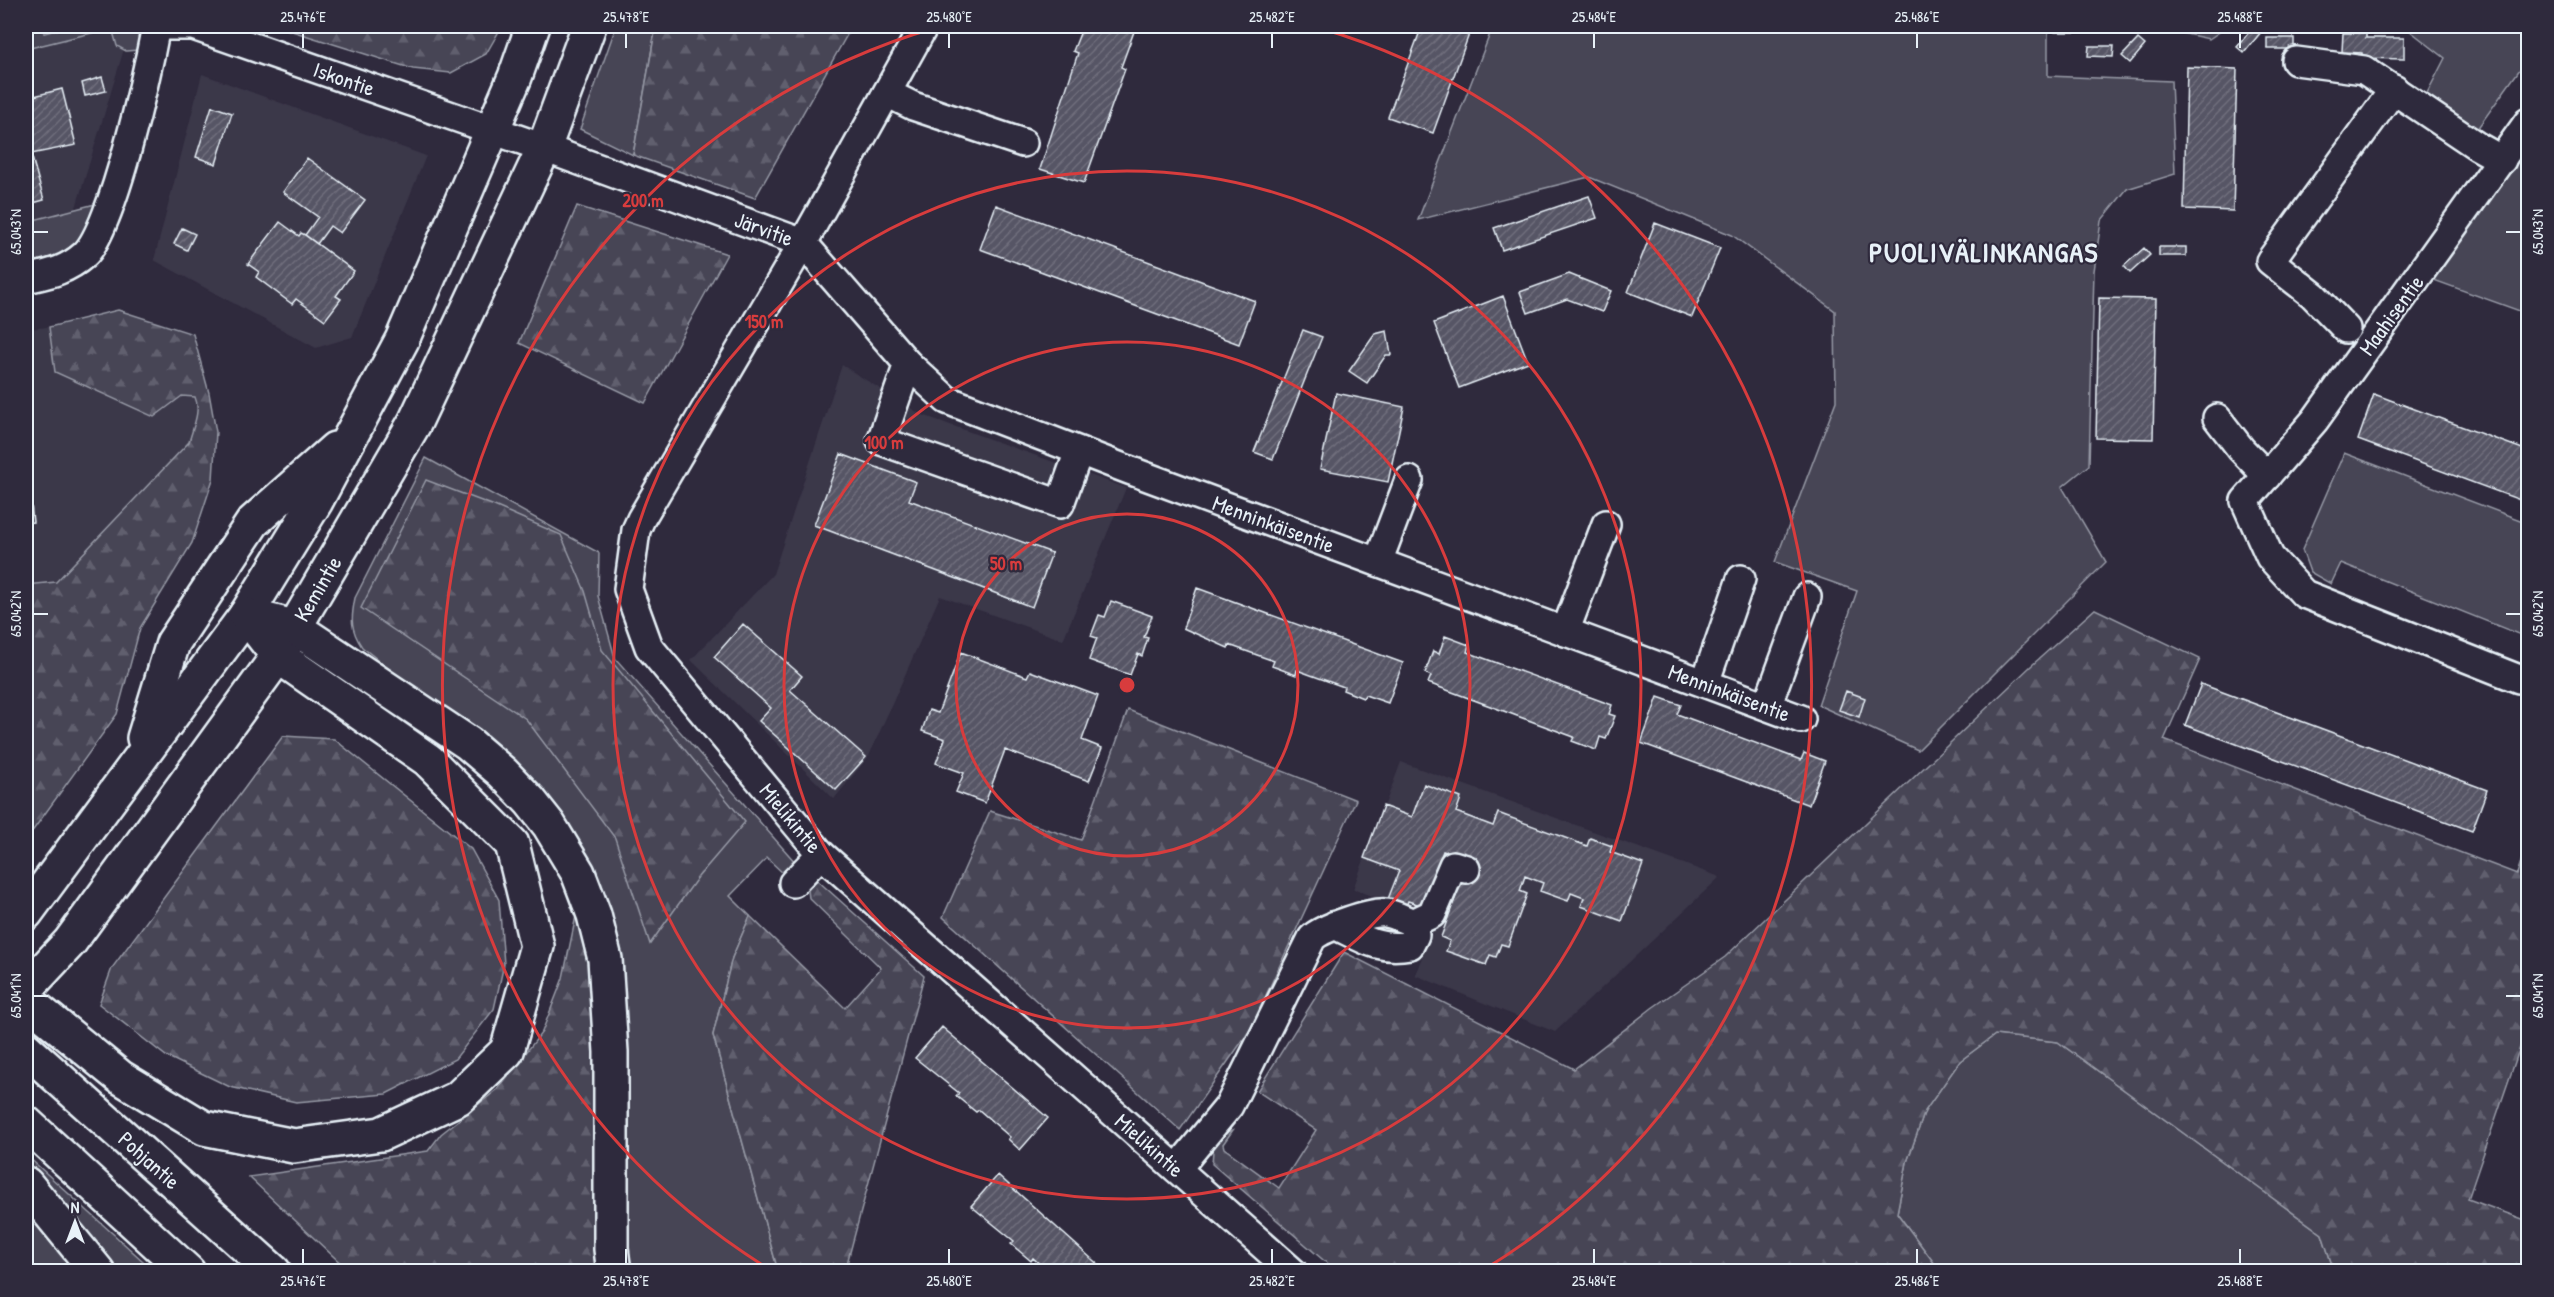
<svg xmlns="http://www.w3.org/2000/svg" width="2554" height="1297" font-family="'Patrick Hand',sans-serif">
  <defs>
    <pattern id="forest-firs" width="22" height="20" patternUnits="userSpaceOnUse" patternTransform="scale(1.5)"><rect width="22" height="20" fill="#464455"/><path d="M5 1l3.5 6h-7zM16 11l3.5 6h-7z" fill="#615f6e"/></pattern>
    <pattern id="building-hatch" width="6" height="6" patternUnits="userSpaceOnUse" patternTransform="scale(1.5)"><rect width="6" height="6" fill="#575565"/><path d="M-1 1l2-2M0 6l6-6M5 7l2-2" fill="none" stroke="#6f6e7c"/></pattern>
  </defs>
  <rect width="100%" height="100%" fill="#2f2a3d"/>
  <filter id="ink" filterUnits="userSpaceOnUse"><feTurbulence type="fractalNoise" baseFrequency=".0167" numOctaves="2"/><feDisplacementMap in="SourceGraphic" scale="12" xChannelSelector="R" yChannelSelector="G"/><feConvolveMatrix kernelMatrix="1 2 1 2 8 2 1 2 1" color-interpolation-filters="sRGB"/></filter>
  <g filter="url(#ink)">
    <path fill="#3b3749" d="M72,26H131L64,247L26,251V37Z
      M202,74L426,156L352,337L316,348L154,260Z
      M49,327L56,372L195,397L197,417L189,442L56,582L26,585V329Z
      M842,365L920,414L1126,488L1063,640L940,596L869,756L834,799L691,660L773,574Z
      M1401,762L1720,877L1555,1032L1415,975L1437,919L1353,889Z"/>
    <path fill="#464455" stroke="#979aa6" stroke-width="1.5" d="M26,26H42L44,33L72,26H143L138,50L126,51L117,46L112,28L26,49Z
      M616,26H656L633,155L580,129Z
      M1493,26H2048V76L2171,81L2175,174L2127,189L2101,221L2094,271L2089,465L2062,487L2106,562L1918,750L1818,705L1857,591L1775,562L1836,401L1835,311L1732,235L1589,177L1418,220Z
      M2149,26H2228L2209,39Z
      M2322,26H2528V58L2472,136L2422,103L2445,58L2405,27Z
      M2528,145V314L2431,279Z
      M99,203C78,244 76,258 26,263V222Z
      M2344,453L2528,523V638L2341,563L2331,584L2310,572L2302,550Z
      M426,458L599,553L598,596L615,658L796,863L785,875L767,858L730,896L750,916L732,958L713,1035L778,1271H627L618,954L471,734L362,647C350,629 351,618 355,598Z
      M1995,1035L2058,1042L2322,1234L2334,1271H1940L1897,1213L1907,1162L1925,1111L1960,1061Z
      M26,1155L154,1271H108L26,1174Z
      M26,1205L83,1271H26Z"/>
    <path fill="url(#forest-firs)" stroke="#979aa6" stroke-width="1.5" d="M276,26H502L486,54L451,73L413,69Z
      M656,26H852L755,198L633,155Z
      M577,206L727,254L645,403L519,343Z
      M118,310L193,334L209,393L216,432L213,479L192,543L140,628L117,714L26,840V585L56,582L189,442C193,427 201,411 195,397L182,396L154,417L55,372L49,327Z
      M426,480L492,505L561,535L585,591L602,650L745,822L698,877L650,944L615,838L526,719L361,608Z
      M2095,609L2200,659L2164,740L2517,874L2528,840V1024L2468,1199L2528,1221V1271H2334L2322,1234L2058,1042L1995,1035L1960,1061L1925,1111L1907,1162L1897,1213L1940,1271H1336L1212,1164L1214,1138L1233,1130L1223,1144L1224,1148L1279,1188L1316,1130L1257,1091L1344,952L1574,1069L1652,1008L1725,957L2031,666Z
      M1128,710L1356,800L1250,1030L1180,1130L943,917L990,811L1081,840Z
      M283,736L334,739L471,849L499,900L504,964L494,1009L455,1059L386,1094L296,1102L230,1087L166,1056L99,1004L112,968Z
      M817,880L924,976L845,1271H778L713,1035L732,958L750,916L845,1008L881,968L809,898L808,890Z
      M577,911L590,943L598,1026L595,1271H349L249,1177L428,1151L441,1134L498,1089L542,1032L563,978Z"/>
    <path fill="url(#building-hatch)" stroke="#e8f1f8" stroke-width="1.5" d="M1083,26H1136L1121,67L1125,69L1084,183L1040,169L1078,53L1073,51Z
      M1422,26H1472L1433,133L1388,117Z
      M2055,26H2103L2102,32H2055Z
      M2254,26L2261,32L2244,53L2237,47Z
      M2343,33H2366V38H2404V59L2362,58V53L2342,52Z
      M2267,38H2294V49H2267Z
      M2138,39L2145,45L2130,63L2122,56Z
      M2089,46H2114L2113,57L2088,56Z
      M2187,67L2237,69L2233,211L2184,209Z
      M102,77L106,91L85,96L82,83Z
      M62,89L76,145L31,154L44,200L26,205V98Z
      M212,106L232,113L216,164L196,157Z
      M307,158L365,200L340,233L330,226L317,244L305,235L318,217L283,192Z
      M1589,196L1597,218L1502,250L1494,228Z
      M996,205L1255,301L1239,344L980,249Z
      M280,222L299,236L301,233L305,235L354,271L336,296L341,299L325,320L296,299L292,304L256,277L259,272L248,264Z
      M1655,223L1720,248L1692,317L1628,292Z
      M182,228L195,234L187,250L174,244Z
      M2159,247H2186V256H2159Z
      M2144,248L2150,255L2130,273L2124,266Z
      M1569,274L1611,291L1602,312L1567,299L1528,313L1520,292Z
      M1503,296L1528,362L1459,388L1434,323Z
      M2099,298L2156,299L2153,439L2096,438Z
      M1303,330L1322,337L1273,459L1254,452Z
      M1387,331L1391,355H1386L1367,383L1349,371L1375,334Z
      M1336,393L1404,407L1388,482L1320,469Z
      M2374,394L2528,451V503L2358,440Z
      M841,454L916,482L909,500L1052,553L1032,607L814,525Z
      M26,459L33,522L26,523Z
      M1197,588L1403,663L1388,703L1365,695L1363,698L1343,690L1344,687L1297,670L1296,675L1272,666L1274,661L1229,645L1228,648L1183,628Z
      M1111,601L1152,616L1144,637L1148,638L1142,656L1138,654L1130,675L1089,660L1097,638L1091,636L1099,615L1105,617Z
      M743,624L802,676L790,690L866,757L836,790L759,721L771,708L714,657Z
      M1445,636L1469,645L1467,652L1612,705L1609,714L1615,716L1606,739L1600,737L1596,750L1572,741L1574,737L1428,683L1431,676L1425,673L1433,651L1439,654Z
      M961,652L1027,677L1030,671L1098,696L1082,740L1102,748L1089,781L1005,750L985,803L956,792L964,773L936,763L945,739L922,731L929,710L938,713Z
      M2201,684L2487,790L2472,831L2185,725Z
      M1846,691L1865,698L1859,717L1839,710Z
      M1658,697L1681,705L1677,714L1801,760L1804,753L1825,761L1809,805L1641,743Z
      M1424,784L1461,798L1456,812L1493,826L1498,813L1587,846L1590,838L1612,846L1610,852L1643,864L1622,921L1581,906L1584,898L1571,893L1568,901L1540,891L1543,883L1525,876L1520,891L1527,894L1508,946L1501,944L1496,957L1490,955L1486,965L1446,951L1450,941L1441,937L1469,860L1443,851L1423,906L1408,901L1406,906L1388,899L1399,871L1364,858L1383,806L1412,817Z
      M942,1027L1048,1118L1020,1150L1008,1139L1010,1137L979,1110L976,1112L956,1096L959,1093L915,1058Z
      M998,1175L1102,1268L1099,1272H1048L1033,1258L1031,1261L1011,1244L1014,1241L971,1206Z"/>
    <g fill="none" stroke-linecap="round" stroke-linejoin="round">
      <defs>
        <g id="minor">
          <path id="s1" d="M159,26H193L544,148L803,243L908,364L947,400L1129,470L1801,719"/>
          <path id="s2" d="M924,26L803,243L641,519L636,530L628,589L649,647L821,854L1293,1272"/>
          <path d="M2296,61L2364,70L2477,146L2502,160"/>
          <path d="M887,93L913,106L1023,143"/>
          <path d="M2528,122L2315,420L2245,501L2270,557L2304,594L2519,679L2528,678"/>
          <path d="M26,279C48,274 66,271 84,255C113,230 148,69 156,26"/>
          <path d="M2346,329L2313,295L2270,261L2394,89"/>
          <path d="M908,364L881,441L1060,504L1079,451"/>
          <path d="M2217,418L2241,449L2267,476"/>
          <path d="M1378,562L1409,480"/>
          <path d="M1565,632L1606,524"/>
          <path d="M1705,683L1741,579"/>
          <path d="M1767,706L1807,597"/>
          <path d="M793,883L821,854"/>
          <path d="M1413,923L1432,914L1453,865L1466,869"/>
          <path d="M1177,1169L1229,1106L1312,938C1322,928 1372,911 1386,913C1395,914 1405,920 1413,923L1415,935L1410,945C1378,951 1362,938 1335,925"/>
        </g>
        <g id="major">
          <path d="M144,738L173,643L253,522L335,449"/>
          <path d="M26,913L246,615L316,501L402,340L515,77L533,26"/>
          <path id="s3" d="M26,989L70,942L278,656L415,422L544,148L589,26"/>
        </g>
        <g id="highway">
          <path d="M246,615L294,627L468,743L503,773L530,801L549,825L578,873L594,915L605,959L611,1052V1249L614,1272"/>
          <path d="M26,1000L120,1077L204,1128L294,1146L381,1134L458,1098L507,1051L537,946L512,844L428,760L278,656L246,615"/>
          <path id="s4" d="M26,1049L274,1272"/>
          <path d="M26,1123L188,1272"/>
          <path d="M26,1184L98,1272"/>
        </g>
      </defs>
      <use href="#minor" stroke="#e8f1f8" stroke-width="32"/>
      <use href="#major" stroke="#e8f1f8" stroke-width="38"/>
      <use href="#highway" stroke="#e8f1f8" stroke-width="38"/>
      <use href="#minor" stroke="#2f2a3d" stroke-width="27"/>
      <use href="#major" stroke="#2f2a3d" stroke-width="33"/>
      <use href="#highway" stroke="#2f2a3d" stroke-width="33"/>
    </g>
  </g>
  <path fill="none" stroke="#e8f1f8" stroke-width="2" d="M303,33V48M626,33V48M949,33V48M1272,33V48M1594,33V48M1917,33V48M2240,33V48M33,232H48M2506,232H2521M33,614H48M2506,614H2521M33,996H48M2506,996H2521M303,1249V1264M626,1249V1264M949,1249V1264M1272,1249V1264M1594,1249V1264M1917,1249V1264M2240,1249V1264"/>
  <g fill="none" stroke="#d83c3d" stroke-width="3">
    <circle cx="1127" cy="685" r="171"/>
    <circle cx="1127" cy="685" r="343"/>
    <circle cx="1127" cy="685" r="514"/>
    <path d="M769 1269A685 685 0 0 1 938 27M1316 27A685 685 0 0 1 1485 1269"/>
  </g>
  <g text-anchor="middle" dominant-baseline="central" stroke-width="4.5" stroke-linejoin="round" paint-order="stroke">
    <g font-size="22" fill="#e8f1f8" stroke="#2f2a3d">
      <text stroke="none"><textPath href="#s1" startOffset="194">Iskontie</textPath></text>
      <text stroke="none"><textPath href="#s1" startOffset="640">Järvitie</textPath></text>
      <text transform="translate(2391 315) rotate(-54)">Maahisentie</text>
      <text stroke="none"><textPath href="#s1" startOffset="1244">Menninkäisentie</textPath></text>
      <text stroke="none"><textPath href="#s3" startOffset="496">Kemintie</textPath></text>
      <text stroke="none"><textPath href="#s1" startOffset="1730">Menninkäisentie</textPath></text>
      <text stroke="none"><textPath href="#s2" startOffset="924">Mielikintie</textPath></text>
      <text stroke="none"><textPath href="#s2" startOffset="1410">Mielikintie</textPath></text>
      <text stroke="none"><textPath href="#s4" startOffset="166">Pohjantie</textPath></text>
    </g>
    <g font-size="28" font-weight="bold" letter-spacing="1.5" fill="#e8f1f8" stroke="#2f2a3d">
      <text x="1984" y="252">PUOLIVÄLINKANGAS</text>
    </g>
  </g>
  <circle cx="1127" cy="685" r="9" fill="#d83c3d" stroke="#2f2a3d" stroke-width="3"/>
  <g font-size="18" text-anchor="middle" font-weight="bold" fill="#d83c3d" stroke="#2f2a3d" stroke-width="4.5" stroke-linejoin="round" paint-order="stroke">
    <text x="643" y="207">200 m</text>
    <text x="764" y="328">150 m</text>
    <text x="884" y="449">100 m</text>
    <text x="1006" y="570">50 m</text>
  </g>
  <rect width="2554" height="1297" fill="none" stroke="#2f2a3d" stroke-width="66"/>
  <g transform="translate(75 1222)" stroke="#2f2a3d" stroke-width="4.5" paint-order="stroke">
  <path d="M0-4.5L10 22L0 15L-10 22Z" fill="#e8f1f8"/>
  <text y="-9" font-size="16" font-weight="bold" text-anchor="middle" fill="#e8f1f8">N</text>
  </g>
  <rect x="33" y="33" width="2488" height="1231" fill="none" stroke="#e8f1f8" stroke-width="2"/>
  <g font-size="15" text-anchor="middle" fill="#e8f1f8">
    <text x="303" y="22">25.476°E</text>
    <text x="626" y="22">25.478°E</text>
    <text x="949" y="22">25.480°E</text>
    <text x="1272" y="22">25.482°E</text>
    <text x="1594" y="22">25.484°E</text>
    <text x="1917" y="22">25.486°E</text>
    <text x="2240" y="22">25.488°E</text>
    <text transform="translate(16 232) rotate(-90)" y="5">65.043°N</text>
    <text transform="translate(2538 232) rotate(-90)" y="5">65.043°N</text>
    <text transform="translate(16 614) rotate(-90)" y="5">65.042°N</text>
    <text transform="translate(2538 614) rotate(-90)" y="5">65.042°N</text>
    <text transform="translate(16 996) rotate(-90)" y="5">65.041°N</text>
    <text transform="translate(2538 996) rotate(-90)" y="5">65.041°N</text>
    <text x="303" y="1286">25.476°E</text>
    <text x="626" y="1286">25.478°E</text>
    <text x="949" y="1286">25.480°E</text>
    <text x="1272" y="1286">25.482°E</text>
    <text x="1594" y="1286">25.484°E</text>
    <text x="1917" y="1286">25.486°E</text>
    <text x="2240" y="1286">25.488°E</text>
  </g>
</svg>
